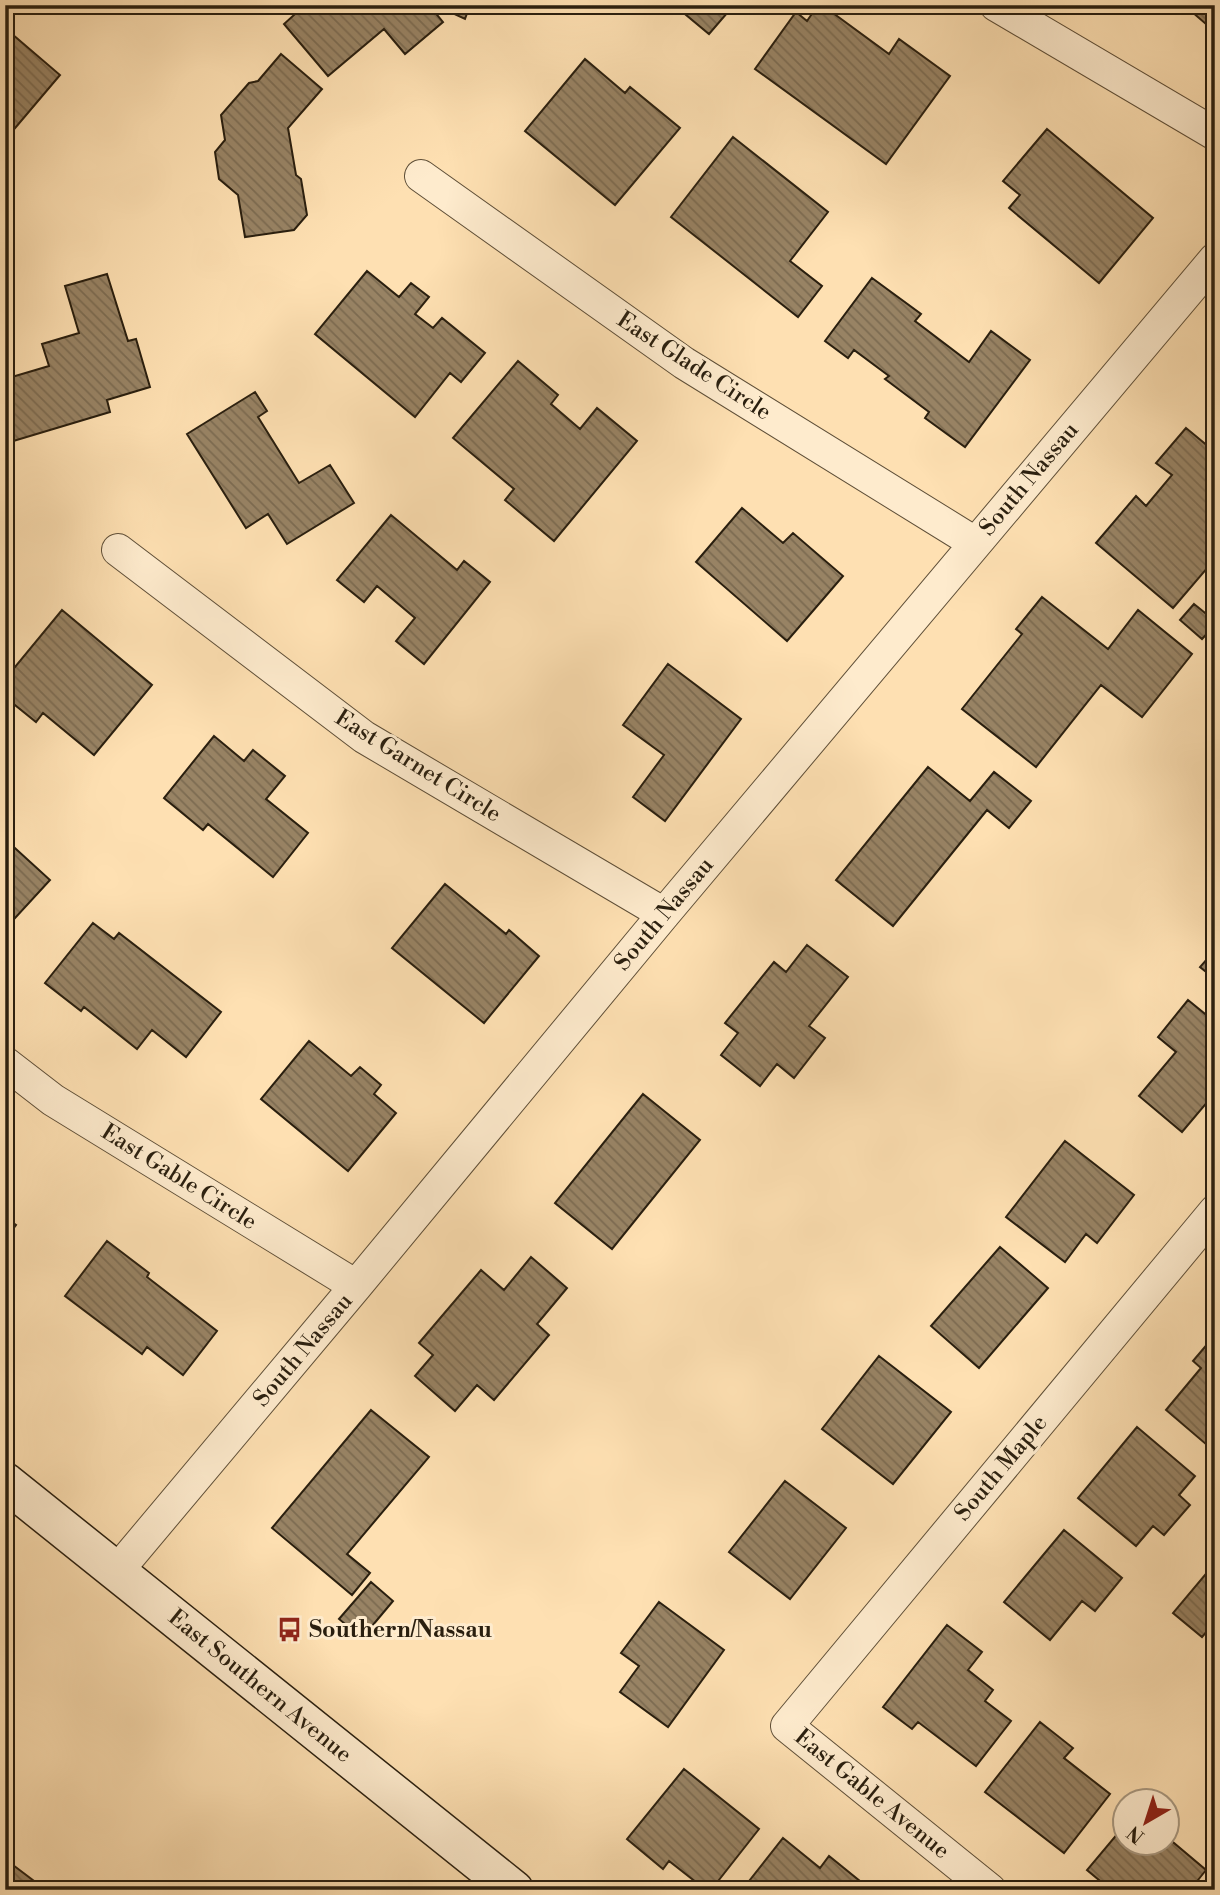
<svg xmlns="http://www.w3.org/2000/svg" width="1220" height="1895" font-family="'Libre Bodoni',serif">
  <defs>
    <pattern id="building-back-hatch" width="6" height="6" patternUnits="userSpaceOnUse" patternTransform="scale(1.75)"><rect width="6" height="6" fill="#988364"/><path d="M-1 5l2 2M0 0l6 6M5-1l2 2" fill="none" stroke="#7c6b51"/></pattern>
  </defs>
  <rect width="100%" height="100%" fill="#fee0b2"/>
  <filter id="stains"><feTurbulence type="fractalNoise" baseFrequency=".00286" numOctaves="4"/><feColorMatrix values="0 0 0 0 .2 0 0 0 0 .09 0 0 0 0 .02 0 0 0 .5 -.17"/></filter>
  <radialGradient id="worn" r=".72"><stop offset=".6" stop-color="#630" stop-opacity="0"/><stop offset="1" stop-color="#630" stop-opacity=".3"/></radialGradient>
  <path fill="url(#building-back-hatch)" stroke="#2a1f0f" stroke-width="2" d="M305,5H429L443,22L405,54L384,29L328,76L284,24Z
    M435,5H470L465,19Z
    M674,5H734L709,34Z
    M818,5H822L889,54L899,39L950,76L886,164L755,69L796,12L807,21Z
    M1184,5H1215V30L1214,31Z
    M5,28L60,75L5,140Z
    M281,54L322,89L288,128L296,175L301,179L307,215L294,230L245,237L238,195L219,179L215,152L225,140L221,115L249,83L258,81Z
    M585,59L625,93L630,87L680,128L615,205L525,131Z
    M1047,129L1153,218L1099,283L1009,208L1020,195L1003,181Z
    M733,137L828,212L790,261L822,286L798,317L671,217Z
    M367,271L399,297L411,283L429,297L415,314L433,328L442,318L485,353L461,382L450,373L415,417L315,334Z
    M107,274L128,341L136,339L150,387L107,400L110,412L10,442L5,428V379L49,366L42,344L79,333L65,286Z
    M872,278L921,314L915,321L969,362L991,331L1030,360L965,447L925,418L929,412L885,379L889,376L854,350L848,358L825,341Z
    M518,361L558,395L551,404L580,429L597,408L637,441L554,541L505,500L514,489L453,438Z
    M255,392L267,411L258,417L299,483L330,465L354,503L287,544L268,514L246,528L187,434Z
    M1186,428L1215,452V559L1173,608L1096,543L1136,496L1146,506L1172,475L1156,463Z
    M742,508L783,543L793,533L843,576L787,641L696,562Z
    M391,515L457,570L464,561L490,582L424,664L396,641L415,618L377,586L364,602L337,580Z
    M1042,597L1108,649L1138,610L1192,654L1142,717L1101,685L1036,767L962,709L1022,634L1016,629Z
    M1194,604L1215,621V625L1202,639L1180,620Z
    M62,610L152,685L94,755L43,713L36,722L5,697V679Z
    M668,664L741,719L665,821L633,797L664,755L623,725Z
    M214,736L244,761L253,750L285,776L266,799L308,833L273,877L208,824L203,830L164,798Z
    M928,767L970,801L994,772L1031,801L1009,828L987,810L893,926L836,880Z
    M5,839L50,880L5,929Z
    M445,884L506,934L509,930L539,956L484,1023L392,948Z
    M93,923L114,939L119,933L221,1012L186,1057L152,1030L137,1049L84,1007L81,1011L45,983Z
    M807,945L848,977L809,1026L825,1038L794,1078L777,1064L760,1086L721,1055L738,1033L725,1023L774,962L786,972Z
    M1215,950V979L1200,967Z
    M1188,1000L1215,1022V1093L1182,1132L1139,1096L1176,1052L1158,1037Z
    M309,1041L351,1076L360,1067L381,1085L374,1094L396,1113L348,1171L261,1099Z
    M643,1094L700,1140L612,1249L555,1203Z
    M1065,1141L1134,1195L1097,1243L1086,1234L1065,1262L1006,1217Z
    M5,1217L16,1225L5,1240Z
    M107,1241L149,1273L147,1277L217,1331L183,1375L147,1347L142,1354L65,1296Z
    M1000,1247L1048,1288L979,1368L931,1326Z
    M531,1257L567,1288L537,1324L549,1335L494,1400L477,1385L455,1411L415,1376L433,1355L419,1343L481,1270L504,1290Z
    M1215,1335V1450L1214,1451L1166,1410L1201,1368L1193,1361Z
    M879,1356L951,1412L893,1484L822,1429Z
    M371,1410L429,1457L347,1554L370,1573L352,1595L272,1528Z
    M1137,1427L1195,1476L1179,1495L1190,1505L1164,1535L1153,1526L1136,1546L1078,1498Z
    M785,1481L846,1528L790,1599L729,1552Z
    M1064,1530L1122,1578L1095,1611L1082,1601L1050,1640L1004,1602Z
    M1215,1563V1622L1202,1637L1173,1613Z
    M371,1582L393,1601L362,1638L339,1619Z
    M659,1602L724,1650L668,1727L620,1692L639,1666L621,1653Z
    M947,1625L982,1652L968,1670L993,1690L985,1701L1011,1721L976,1766L918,1722L912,1729L883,1707Z
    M1215,1701V1735L1207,1733Z
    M1040,1722L1073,1748L1064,1758L1110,1794L1064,1853L985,1792Z
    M684,1769L759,1829L711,1890H706L669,1861L663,1869L627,1839Z
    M1124,1826L1126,1828V1842H1143L1146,1845L1148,1842H1168V1838L1206,1870L1190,1890H1111L1087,1870Z
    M783,1838L820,1868L829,1856L866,1886L863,1890H742Z
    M5,1859L46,1890H5Z"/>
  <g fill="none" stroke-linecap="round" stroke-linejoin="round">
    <defs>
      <path id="minor" d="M996,5L1215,134
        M421,176L684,363L975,543
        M118,550L364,737L664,914
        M5,1063L53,1100L356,1286
        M117,1571L356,1286L664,914L1215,259
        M990,1890L787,1726L1215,1211"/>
      <path id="secondary" d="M5,1482L514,1890"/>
    </defs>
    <use href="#minor" stroke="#5f4f38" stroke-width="34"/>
    <use href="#secondary" stroke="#2a1f0f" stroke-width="41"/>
    <use href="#minor" stroke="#feebcd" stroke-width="32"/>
    <use href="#secondary" stroke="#feebcd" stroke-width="38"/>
  </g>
  <defs>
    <symbol id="bus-bare" viewBox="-9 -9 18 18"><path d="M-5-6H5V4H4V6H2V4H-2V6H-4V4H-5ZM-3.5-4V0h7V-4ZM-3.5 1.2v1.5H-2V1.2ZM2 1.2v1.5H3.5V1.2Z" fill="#8f2418" stroke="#feebcd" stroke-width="2.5" paint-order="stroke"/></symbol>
  </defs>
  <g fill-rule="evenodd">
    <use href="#bus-bare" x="272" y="1612" width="35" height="35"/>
  </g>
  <g text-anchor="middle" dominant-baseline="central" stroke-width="6" stroke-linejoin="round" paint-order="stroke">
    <g font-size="23" fill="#2a1f0f" stroke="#feebcd">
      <text transform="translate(694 366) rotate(33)">East Glade Circle</text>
      <text transform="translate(1029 479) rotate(-50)">South Nassau</text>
      <text transform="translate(418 766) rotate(32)">East Garnet Circle</text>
      <text transform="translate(664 914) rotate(-50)">South Nassau</text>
      <text transform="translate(179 1177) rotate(32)">East Gable Circle</text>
      <text transform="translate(303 1350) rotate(-50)">South Nassau</text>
      <text transform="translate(1001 1468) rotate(-50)">South Maple</text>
      <text transform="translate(260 1686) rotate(39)">East Southern Avenue</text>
      <text transform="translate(872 1794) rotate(39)">East Gable Avenue</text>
    </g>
    <g font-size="23" font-weight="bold" fill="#2a1f0f" stroke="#feebcd" text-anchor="start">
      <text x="309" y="1630">Southern/Nassau</text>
    </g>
  </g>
  <rect width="1220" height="1895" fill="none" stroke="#fee0b2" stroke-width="28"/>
  <rect x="7" y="7" width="1206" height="1881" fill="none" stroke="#2a1f0f" stroke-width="3.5"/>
  <rect x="14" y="14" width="1192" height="1867" fill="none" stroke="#2a1f0f" stroke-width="2"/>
  <g transform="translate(1146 1822) rotate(219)"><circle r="33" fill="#feebcd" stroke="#a99981" stroke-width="2"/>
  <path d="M0-5L12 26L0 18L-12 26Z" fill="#8f2418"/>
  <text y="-10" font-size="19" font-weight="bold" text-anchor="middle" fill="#2a1f0f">N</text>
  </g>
  <rect width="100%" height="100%" filter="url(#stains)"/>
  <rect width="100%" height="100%" fill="url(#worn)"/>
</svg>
